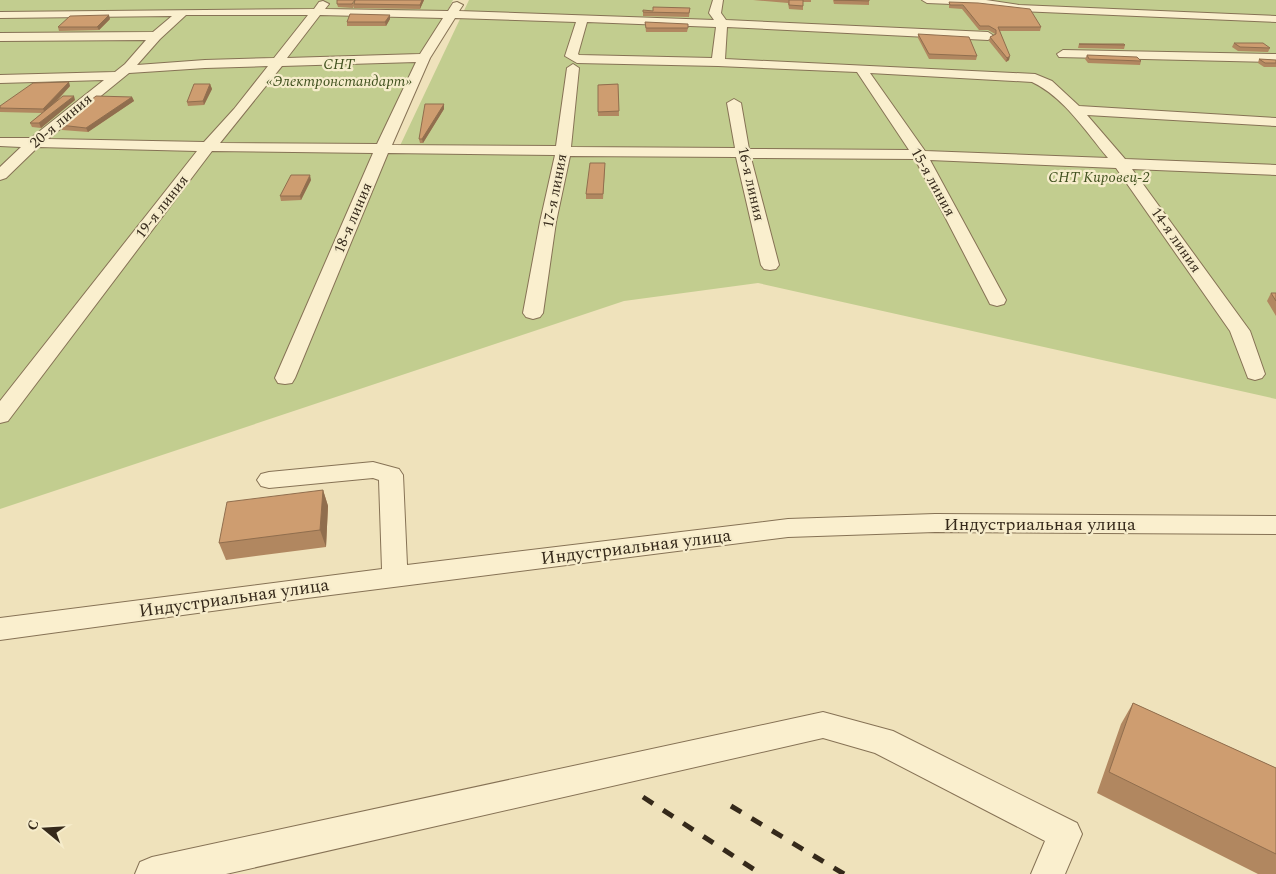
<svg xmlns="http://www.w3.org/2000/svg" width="1276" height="874" font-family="Spectral,serif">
  <rect width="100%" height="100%" fill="#efe2bb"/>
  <path fill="#c2cd8f" d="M0,0H453L425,55L386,146L0,138Z
    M469,0H1276V399L758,283L624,301L0,509V143L397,152Z"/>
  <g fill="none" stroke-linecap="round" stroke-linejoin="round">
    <defs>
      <path id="minor" d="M713,0H723L721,13L726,20L988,32L994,36L988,40L727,27L725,59L1035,74L1052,81L1079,106L1276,118V126L1087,115L1125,159L1276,165V175L1132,169L1250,331L1265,374L1262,378L1255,380L1248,378L1230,331L1116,168L930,160L1006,300L1004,304L997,306L990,304L988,300L915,159L751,158L779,265L776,269L770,270L764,269L761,265L736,157L570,156L556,222L543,313L540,317L533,319L526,317L523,313L540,222L555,155L388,153L295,378L292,383L285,384L278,383L275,378L373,153L212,151L8,421L0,423V401L197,151L38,147L6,178L0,180V167L21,147L0,146V138H31L104,80L0,83V75L115,72L125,64L146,40L0,41V33L153,32L172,16L0,18V12L314,9L319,2L323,1L329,4L325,9L448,11L453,3L457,2L463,5L459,11L714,20L709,13ZM186,15H308L274,58L205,60L137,65L160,39ZM320,15L443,18L420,54L287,58ZM455,18L576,22L565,56L577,63L718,66L857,72L909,150L749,149L741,103L734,99L727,103L735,148L571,147L579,68L573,64L567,68L556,146L392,145L430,58ZM587,22L716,27L712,58L579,55L578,54ZM416,62L377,144L220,143L282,66ZM268,66L234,109L204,142L48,139L129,73L205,68ZM870,73L1032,82C1064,97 1086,132 1108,158L925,151Z
        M922,0H986L1019,5L1276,16V22L1019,11L977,5L927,3Z
        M1063,50L1276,54V62L1059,57L1057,54Z
        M373,462L399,469L403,475L407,565L788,519L935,514L1276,516V534L935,532L788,537L307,598L0,640V618L382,569L379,480L373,478L269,488L261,486L257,480L261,474L269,472Z
        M823,712L893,731L1077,823L1082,834L1065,874H1031L1045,841L875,753L823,738L226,874H135L140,862L152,857Z"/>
    </defs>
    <use href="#minor" stroke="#867255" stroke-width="2"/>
    <use href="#minor" fill="#faefce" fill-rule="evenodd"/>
    <path stroke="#35291a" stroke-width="5" stroke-dasharray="12 12" stroke-linecap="butt" d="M643,797L761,874
      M731,806L844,874"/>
  </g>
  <path fill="#b18760" d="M424,0L420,9L354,8V6L353,8L338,7L337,4Z
    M753,0H811V2H803V10L789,9L788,3Z
    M833,0H869V5L834,4Z
    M949,2L1041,27L1040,31H1000L1009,60L1006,62L989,41L990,37L995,34L988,30H979L962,9L949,8Z
    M690,8L689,17L643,16V10L653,11Z
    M110,19L99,30L59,31L58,27Z
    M390,19L386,26H347V22Z
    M645,22L688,28L687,32H646Z
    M918,34L977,56L976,60L929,59L918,38Z
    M1234,43L1270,48L1268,52L1238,51L1232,47Z
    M1079,44L1125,45L1124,49L1078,48Z
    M1087,55L1141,61L1140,65L1088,63L1085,59Z
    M1259,59L1276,60V67H1264L1258,63Z
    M210,84L212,89L204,105L188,106L187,102Z
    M618,84L619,116H598V85Z
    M70,86L57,101L75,100L41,128L32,127L30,123L42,113L0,112V106Z
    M132,97L134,101L88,132L62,130L60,125Z
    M444,104V109L423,143H420L419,139Z
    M605,168L603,199H586V194Z
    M311,180L301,200L281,201L280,196Z
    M1271,293H1276V316L1267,301Z
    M323,490L328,506L326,547L226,560L219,543Z
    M1133,703L1276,768V874H1258L1097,793L1121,724Z"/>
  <path fill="#906e4e" d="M422,0H424L420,9V5Z
    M109,15L110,19L99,30L97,27Z
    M390,15V19L386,26L385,22Z
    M1010,56L1009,60L1006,62L1007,58Z
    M69,82L70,86L45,113L43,109Z
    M210,84L212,89L204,105L203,101Z
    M74,96L75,100L41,128L39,123Z
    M132,97L134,101L88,132L86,128Z
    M444,104V109L423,143L422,139Z
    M310,175L311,180L301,200L300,196Z
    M323,490L328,506L326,547L320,530Z"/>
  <path fill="#ce9d70" stroke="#906e4e" d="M337,0H355L352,4H337Z
    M355,0H422L420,5L354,4Z
    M789,0H803V6L789,5Z
    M834,0H869V1Z
    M949,2L978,3L1030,9L1041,27H998L1010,56L1007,58L990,37L996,34V30L989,26H980L963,5H950Z
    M653,7L690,8L689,13L643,12V10L653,11Z
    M350,14L390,15L385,22H347Z
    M109,15L97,27H58L70,16Z
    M645,22L688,24V28H646Z
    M918,34L969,37L977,56L929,54Z
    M1234,43H1263L1270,48L1240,47Z
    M1079,44H1124L1125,45Z
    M1087,55L1137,57L1141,61L1089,59Z
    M1259,59L1276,60V63H1265Z
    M69,82L43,109L0,108V106L33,83Z
    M194,84H210L203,101L187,102Z
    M618,84L619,111L598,112V85Z
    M63,96H74L39,123H30Z
    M96,96L132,97L86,128L60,125Z
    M425,104H444L422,139H419Z
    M590,163H605L603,194H586Z
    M291,175H310L300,196H280Z
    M1271,293H1276V301Z
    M323,490L320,530L219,543L227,502Z
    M1133,703L1276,768V854L1109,772Z"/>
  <g text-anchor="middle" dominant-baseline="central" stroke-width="4.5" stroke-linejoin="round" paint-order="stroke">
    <g font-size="15" font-style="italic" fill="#425220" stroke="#f6eccb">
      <text x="339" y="64">СНТ<tspan x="339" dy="17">«Электронстандарт»</tspan></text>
      <text x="1099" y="177">СНТ Кировец-2</text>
    </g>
    <g font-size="15" fill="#35291a" stroke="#f6eccb">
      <text transform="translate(61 121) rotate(-40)">20-я линия</text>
      <text transform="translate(933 182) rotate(61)">15-я линия</text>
      <text transform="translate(751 184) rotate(77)">16-я линия</text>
      <text transform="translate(555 191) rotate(-79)">17-я линия</text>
      <text transform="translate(162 207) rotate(-52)">19-я линия</text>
      <text transform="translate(353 218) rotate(-67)">18-я линия</text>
      <text transform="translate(1176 240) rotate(55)">14-я линия</text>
    </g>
    <g font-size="18" fill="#35291a" stroke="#f6eccb">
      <text x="1040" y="524">Индустриальная улица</text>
      <text transform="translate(636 547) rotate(-7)">Индустриальная улица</text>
      <text transform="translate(234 598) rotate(-8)">Индустриальная улица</text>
    </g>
  </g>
  <g transform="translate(45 829) rotate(288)" stroke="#f6eccb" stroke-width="4" paint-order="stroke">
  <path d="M0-4L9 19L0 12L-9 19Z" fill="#35291a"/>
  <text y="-8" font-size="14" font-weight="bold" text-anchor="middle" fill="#35291a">С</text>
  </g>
</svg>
